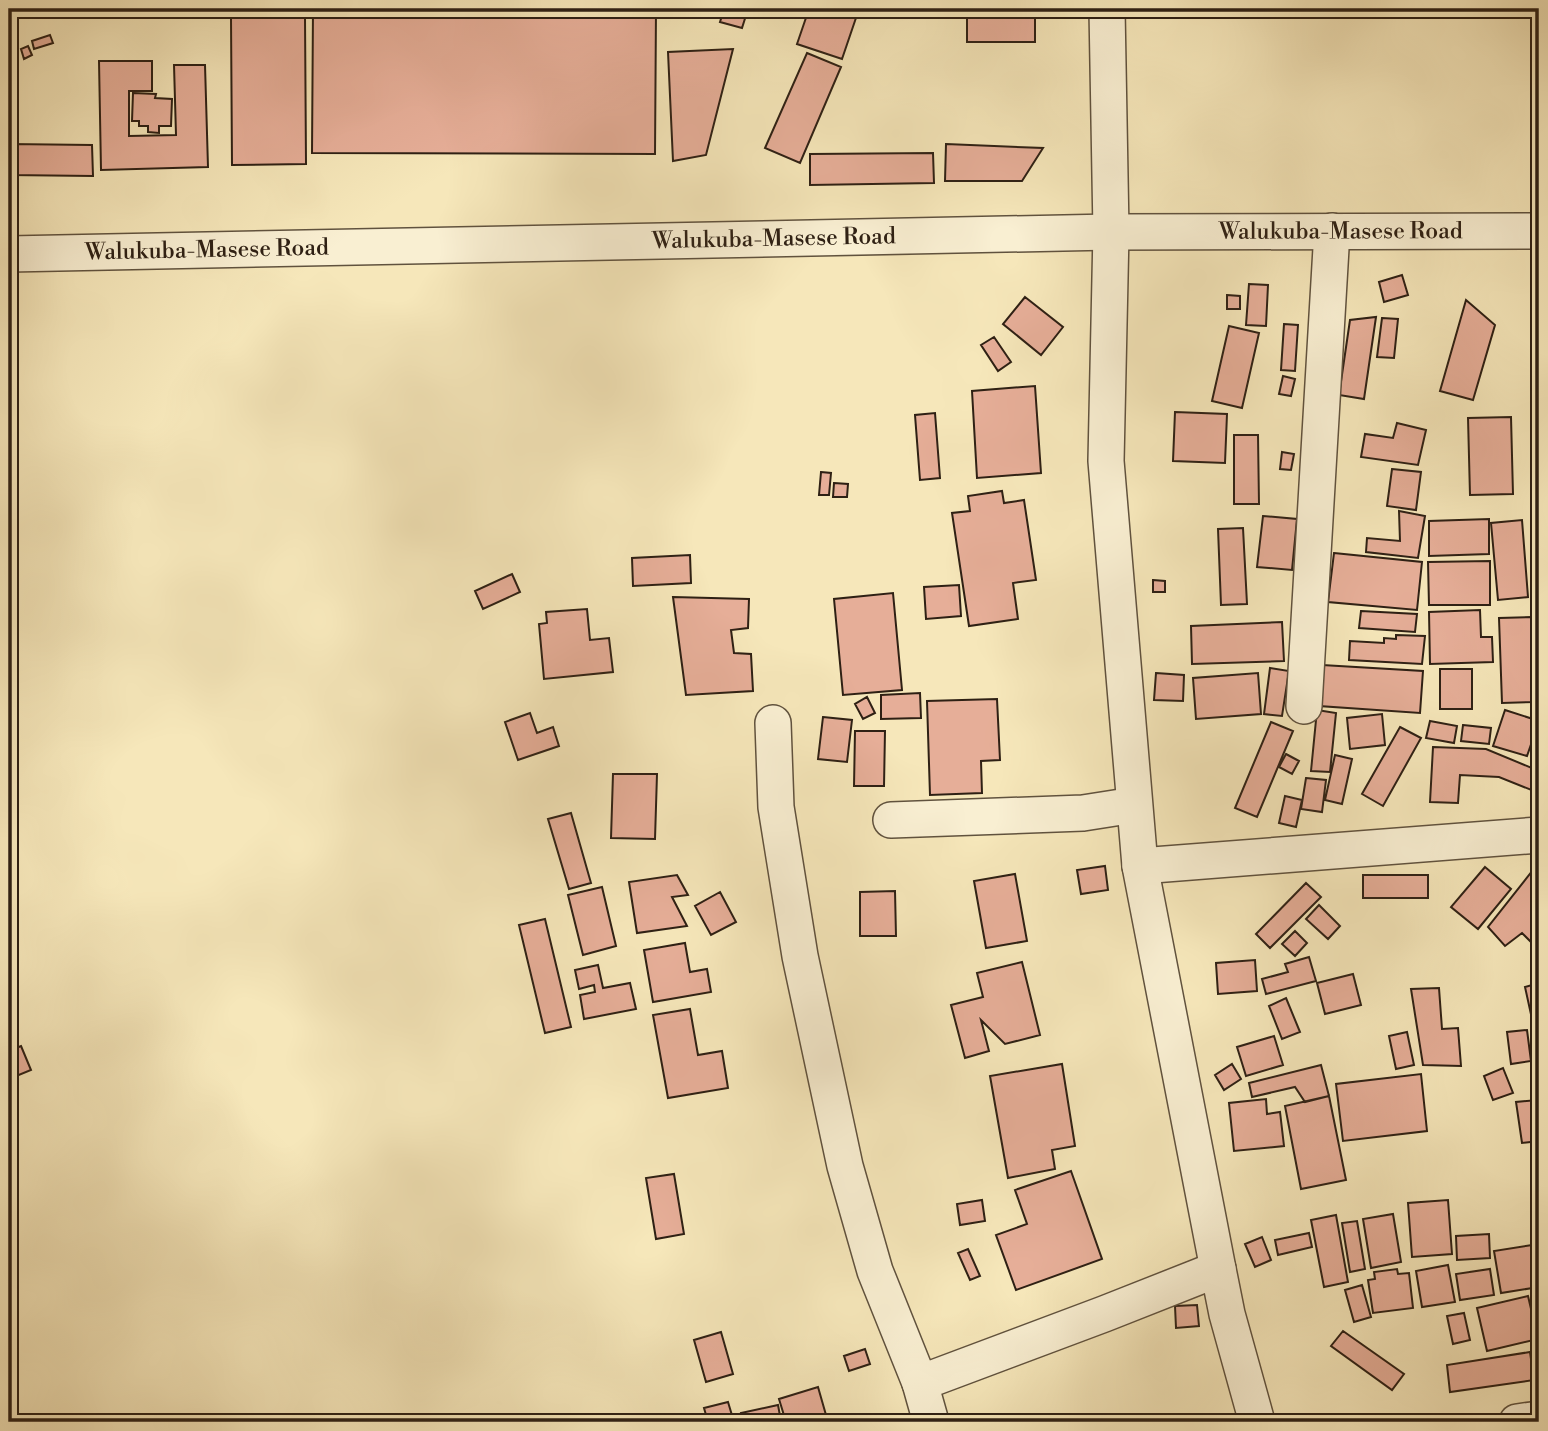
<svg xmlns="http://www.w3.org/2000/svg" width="1548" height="1431" font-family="'Libre Bodoni',serif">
  <rect width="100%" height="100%" fill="#f6e7ba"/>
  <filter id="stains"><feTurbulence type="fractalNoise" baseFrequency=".00286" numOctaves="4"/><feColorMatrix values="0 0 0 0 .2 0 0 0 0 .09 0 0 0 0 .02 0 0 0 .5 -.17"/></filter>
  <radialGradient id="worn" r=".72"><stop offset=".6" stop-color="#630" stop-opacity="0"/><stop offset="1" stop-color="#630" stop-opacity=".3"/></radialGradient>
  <path fill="#e6ae98" stroke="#2e2014" stroke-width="2" d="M172,9H195L175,17Z
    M313,9H656L655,154L312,153Z
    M724,9H748L742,28L720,22Z
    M809,9H859L842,59L797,44Z
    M967,9H1035V42H967Z
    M305,17L306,164L232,165L231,18Z
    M50,35L53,43L34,49L32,41Z
    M28,46L32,55L24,59L21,49Z
    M733,49L706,155L673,161L668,52Z
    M807,53L841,67L800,163L765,148Z
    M99,61H152V91H129V136L176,135L174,65H205L208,167L101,170Z
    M133,93L156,94L155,98L172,99L171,126H159V133L148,132V126H139V121H132Z
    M9,144L92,145L93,176L9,175Z
    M946,144L1043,148L1022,181H945Z
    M933,153L934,183L810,185V154Z
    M1402,275L1408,295L1384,302L1379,282Z
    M1249,284L1268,285L1266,326L1246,325Z
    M1227,295L1240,296V309H1227Z
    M1025,297L1063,327L1041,355L1003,324Z
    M1466,300L1495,325L1473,400L1440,391Z
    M1376,317L1364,399L1339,395L1350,320Z
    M1382,318L1398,319L1394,358L1377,357Z
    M1284,324L1298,325L1295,371L1281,370Z
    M1229,326L1259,333L1242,408L1212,401Z
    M994,337L1011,362L998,371L981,345Z
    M1283,376L1295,379L1291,396L1279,394Z
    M1035,386L1041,473L977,478L972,391Z
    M1175,412L1227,414L1225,463L1173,461Z
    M935,413L940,478L920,480L915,415Z
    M1511,417L1513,494L1470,495L1468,418Z
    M1397,423L1426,430L1418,465L1361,457L1365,434L1393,438Z
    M1234,435H1258L1259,504H1234Z
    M1282,452L1294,454L1291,470L1280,469Z
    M1392,469L1421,472L1416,510L1387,506Z
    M821,472L831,473L829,495H819Z
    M834,483L848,484L847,497H833Z
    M1002,491L1004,503L1024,500L1036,580L1013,583L1018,619L969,626L952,513L970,511L968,496Z
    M1399,511L1425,516L1418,558L1366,552L1367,538L1400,541Z
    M1263,516L1297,519L1292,570L1257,567Z
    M1489,519V554L1429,556V521Z
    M1522,520L1528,597L1498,600L1491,523Z
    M1243,528L1247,604L1221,605L1218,529Z
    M1334,553L1422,562L1417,610L1328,602Z
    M690,555L691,583L633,586L632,558Z
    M1490,561V605H1429L1428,562Z
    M512,574L520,592L483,609L475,591Z
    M1153,580L1165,581V592H1153Z
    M959,585L961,616L926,619L924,587Z
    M893,593L902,690L843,695L834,599Z
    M673,597L749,599L748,628L731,630L734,653L751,654L753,691L686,695Z
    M587,609L590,640L609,638L613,672L544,679L539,624L547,623L546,612Z
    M1480,610L1481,637H1492L1493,662L1430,664L1429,612Z
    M1361,611L1417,614L1415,632L1359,628Z
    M1531,617L1535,702L1502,703L1499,618Z
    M1282,622L1284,661L1192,664L1191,626Z
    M1396,635L1425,636L1422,664L1349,660L1350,641L1384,643V638L1396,639Z
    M1322,665L1423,671L1420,713L1319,706Z
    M1270,668L1289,671L1282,716L1264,714Z
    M1440,669H1472V709H1440Z
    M1156,673L1184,675L1183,701L1154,700Z
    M1258,673L1261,714L1196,719L1193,678Z
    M920,693L921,718L881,719V695Z
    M867,697L875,713L863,719L855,704Z
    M997,699L1000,760L981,761L982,793L930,795L927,701Z
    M1317,710L1336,713L1330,772L1311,771Z
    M1505,710L1539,721L1527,756L1493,746Z
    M530,713L537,733L553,727L559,746L518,760L505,722Z
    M1382,714L1385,745L1350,749L1347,718Z
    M823,717L852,720L847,762L818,759Z
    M1430,721L1457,726L1454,743L1426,738Z
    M1271,722L1293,731L1257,817L1235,808Z
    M1463,725L1491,728L1489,744L1461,741Z
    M1400,727L1421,738L1383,806L1362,794Z
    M855,731H885L884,786H854Z
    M1433,747L1486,749L1539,771V793L1499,777L1460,775L1458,803L1430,802Z
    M1286,754L1299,761L1292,774L1279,767Z
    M1335,755L1352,759L1342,804L1325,800Z
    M613,774H657L655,839L611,838Z
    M1306,778L1326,780L1322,812L1301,809Z
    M1285,796L1302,800L1296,827L1279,823Z
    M571,813L591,883L569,889L548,819Z
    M1105,866L1108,890L1081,894L1077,870Z
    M1485,867L1511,889L1478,929L1451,907Z
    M1533,870L1539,875V942L1535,946L1522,933L1505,946L1488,927Z
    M1015,874L1027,941L986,948L974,881Z
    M677,875L688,895L672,897L687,926L637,933L629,882Z
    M1363,875H1428V898H1363Z
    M1306,883L1321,897L1270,948L1256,934Z
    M602,887L616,946L583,955L568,895Z
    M895,891L896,936H860V892Z
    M720,892L736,922L711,935L695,906Z
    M1319,905L1340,926L1328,939L1306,919Z
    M545,919L571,1027L545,1033L519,925Z
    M1295,931L1307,943L1295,956L1282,944Z
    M685,943L690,972L707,969L711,992L653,1002L644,950Z
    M1309,957L1316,981L1266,994L1262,979L1288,972L1285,964Z
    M1255,960L1257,991L1218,994L1216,963Z
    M1022,962L1040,1035L1005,1044L981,1020L989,1051L965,1058L951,1005L983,997L977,973Z
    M598,965L603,988L630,983L636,1009L584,1019L580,995L595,992L594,985L579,989L575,970Z
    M1353,974L1361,1005L1325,1014L1317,983Z
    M1539,983V1051L1525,987Z
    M1439,988L1442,1029L1458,1028L1461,1066L1423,1065L1411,989Z
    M1286,998L1300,1032L1282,1039L1269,1006Z
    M690,1009L698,1055L722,1051L728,1088L668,1098L653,1015Z
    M1527,1030L1531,1061L1511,1064L1507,1032Z
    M1407,1032L1414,1065L1396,1069L1389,1036Z
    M1274,1036L1283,1065L1246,1076L1237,1047Z
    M21,1046L31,1070L9,1079V1051Z
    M1062,1064L1075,1146L1052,1150L1055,1169L1008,1178L990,1076Z
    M1232,1064L1241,1079L1224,1090L1215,1075Z
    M1321,1065L1329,1096L1305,1102L1295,1087L1252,1097L1249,1083Z
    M1503,1068L1513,1093L1493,1100L1484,1076Z
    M1421,1074L1427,1131L1343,1141L1336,1084Z
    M1329,1096L1346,1180L1301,1189L1285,1106Z
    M1266,1099L1267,1114L1280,1112L1284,1146L1234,1151L1229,1103Z
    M1537,1100L1539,1141L1522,1143L1516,1102Z
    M1071,1171L1102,1259L1016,1290L996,1235L1027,1224L1015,1190Z
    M674,1174L684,1234L656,1239L646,1178Z
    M982,1200L985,1221L960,1225L957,1204Z
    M1448,1200L1452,1254L1412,1257L1408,1203Z
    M1393,1214L1401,1262L1371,1268L1363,1219Z
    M1336,1215L1348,1282L1324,1287L1311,1220Z
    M1357,1221L1365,1269L1350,1272L1342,1223Z
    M1309,1233L1312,1247L1278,1255L1275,1240Z
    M1489,1234L1490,1258L1457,1260L1456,1236Z
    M1262,1237L1271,1260L1255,1267L1245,1244Z
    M1539,1244V1287L1501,1293L1494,1251Z
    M968,1249L980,1276L970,1280L958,1253Z
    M1448,1265L1455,1302L1422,1307L1416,1271Z
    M1397,1269L1398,1274L1409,1273L1413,1308L1373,1313L1368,1280L1375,1279L1374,1272Z
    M1490,1269L1494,1295L1460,1300L1456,1274Z
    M1362,1285L1371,1317L1354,1322L1345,1290Z
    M1528,1296L1538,1339L1487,1351L1477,1308Z
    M1197,1305L1199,1326L1176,1328L1175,1306Z
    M1464,1313L1470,1340L1453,1344L1447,1316Z
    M1343,1331L1404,1374L1392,1390L1331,1346Z
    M721,1332L733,1374L706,1382L694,1340Z
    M865,1349L870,1364L849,1371L844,1356Z
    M1530,1352L1534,1380L1450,1392L1447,1365Z
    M818,1387L828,1422H786L779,1399Z
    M728,1402L734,1422H708L704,1408Z
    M778,1405L781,1421L743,1422L741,1413Z"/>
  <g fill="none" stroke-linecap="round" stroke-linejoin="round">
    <defs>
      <g id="minor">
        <path d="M1107,9L1111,232L1106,461L1140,866L1218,1269L1227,1314L1257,1422"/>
        <path id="s1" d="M9,254L1111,232L1539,231"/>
        <path d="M1304,706L1332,231"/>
        <path d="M773,723L776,807L800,956L845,1166L875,1271L920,1383"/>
        <path d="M891,820L1083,813L1134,805"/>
        <path d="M1140,866L1539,835"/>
        <path d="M931,1422L920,1383L1104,1314L1218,1269"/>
        <path d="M1517,1422L1539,1419"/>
      </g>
    </defs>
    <use href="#minor" stroke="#60523e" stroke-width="38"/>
    <use href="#minor" stroke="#f9efd2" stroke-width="35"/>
  </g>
  <g text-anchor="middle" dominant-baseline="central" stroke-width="7" stroke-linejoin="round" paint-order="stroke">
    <g font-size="23" fill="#2e2014" stroke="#f9efd2">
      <text stroke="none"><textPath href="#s1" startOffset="1332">Walukuba-Masese Road</textPath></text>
      <text stroke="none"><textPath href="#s1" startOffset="765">Walukuba-Masese Road</textPath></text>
      <text stroke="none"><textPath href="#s1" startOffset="198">Walukuba-Masese Road</textPath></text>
    </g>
  </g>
  <rect width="1548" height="1431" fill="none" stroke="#f6e7ba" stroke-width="35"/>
  <rect x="10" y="10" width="1527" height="1410" fill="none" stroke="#2e2014" stroke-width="3.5"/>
  <rect x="18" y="18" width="1513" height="1396" fill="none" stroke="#2e2014" stroke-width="2"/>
  <rect width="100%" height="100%" filter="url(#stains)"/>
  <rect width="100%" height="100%" fill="url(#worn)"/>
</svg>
